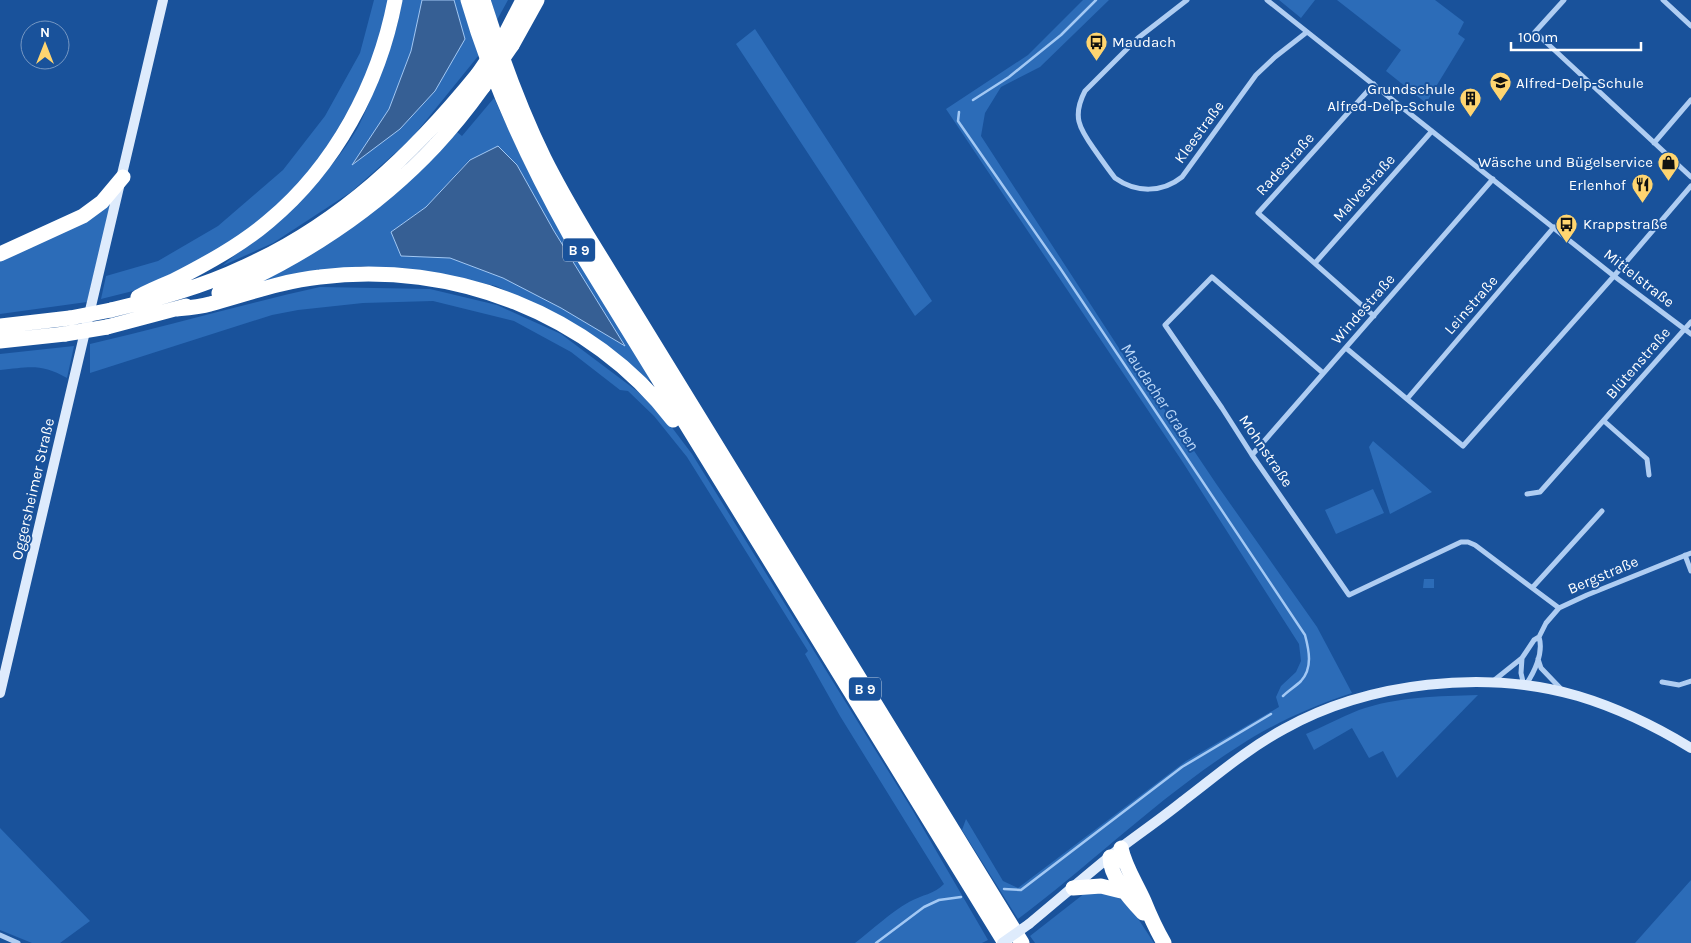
<svg xmlns="http://www.w3.org/2000/svg" width="1691" height="943" font-family="Karla,sans-serif">
  <rect width="100%" height="100%" fill="#19529b"/>
  <path fill="#2c6cb8" fill-rule="evenodd" d="M374,0H389L381,43L351,106L318,162L278,206L232,243L191,267L141,289L101,299L106,276L158,261L218,226L283,170L325,116L360,53Z
    M402,0H422L411,51L389,109L354,164L465,39L454,0H464L479,55L411,139L351,192L273,243L222,266C271,225 324,185 357,129C366,113 372,93 379,76C389,52 399,26 402,0Z
    M491,0H508L497,20Z
    M1083,0H1109L1040,67L1001,87L985,113L981,136L1128,362L1178,427L1217,485L1317,627L1352,693C1313,706 1274,723 1239,746C1160,796 1093,863 1018,919L962,830L966,819L1003,881L1018,888L1186,761L1279,707L1276,697L1281,686L1296,672L1301,661L1299,644L1182,461L946,109L1028,55Z
    M1279,0H1315L1301,18Z
    M1337,0H1435L1464,22L1458,34L1465,39L1426,103L1386,71L1401,50Z
    M755,29L932,301L915,316L736,44Z
    M494,98L523,161L652,381L642,378L563,319L496,286L437,274L361,266L253,286L457,132L462,136ZM469,160L517,165L554,231L624,345L561,308L503,278L450,258L401,256L391,232L426,207Z
    M112,199L87,302L0,314V258Z
    M320,287L430,289L497,305L561,334L637,391L664,417L692,454L913,811L988,940L982,943H855C873,929 890,913 909,902C921,895 935,894 944,884L840,716L805,654L808,651L687,457L654,416L628,391L620,390L571,352L514,321L433,301L363,303L298,310L272,315L90,373V344C167,326 243,304 320,287Z
    M74,346L67,378C41,363 29,367 0,370V354Z
    M1373,441L1432,492L1390,514L1369,447Z
    M1373,489L1384,513L1336,534L1325,510Z
    M1424,579H1434V588H1423Z
    M1478,695L1397,778L1383,751L1369,758L1352,728L1314,750L1306,734C1323,727 1341,717 1359,710C1396,697 1439,696 1478,695Z
    M0,828L90,921L60,943H32L0,930Z
    M1691,880V943H1635Z
    M1103,891L1122,900L1137,917L1154,943H1035L1030,936L1085,893Z"/>
  <path fill="#365f94" stroke="#a2c8f4" d="M422,0H454L465,39L435,91L400,129L352,165L389,109L411,51Z
    M498,146L517,165L554,231L625,346L561,308L503,278L450,258L401,256L391,232L426,207L470,160Z"/>
  <g fill="none" stroke-linecap="round" stroke-linejoin="round">
    <path stroke="#a2c8f4" stroke-width="2.5" d="M973,100L1009,77L1061,35L1096,0
      M959,112L958,121L1060,268L1305,635C1309,650 1313,668 1301,681C1296,686 1288,691 1283,696
      M1004,889L1021,890L1182,767L1271,714
      M876,943L924,907L939,900L961,897"/>
    <path stroke="#afcdf2" stroke-width="5" d="M1187,0L1138,38L1085,91C1072,116 1079,128 1094,149C1101,159 1108,169 1115,178C1136,193 1162,193 1182,177L1256,75L1275,57L1307,32
      M1267,0L1614,276L1691,334
      M1564,0L1535,32L1691,177
      M1663,0L1691,26
      M1374,84L1258,213L1374,316
      M1654,143L1691,100
      M1315,263L1432,131
      M1346,348L1463,446L1614,276L1691,186
      M1323,373L1212,277L1165,325L1222,408L1252,455L1349,595L1461,542H1468L1475,545L1559,608
      M1407,399L1554,227
      M1604,421L1647,459L1649,475
      M1252,455L1493,179
      M1527,494L1540,492L1691,322
      M1685,555L1691,571
      M1532,588L1602,511
      M1522,658L1521,673L1524,686
      M1538,659L1541,668L1563,691
      M1492,682L1522,658L1534,640L1539,637L1546,623L1559,608L1587,595L1691,553
      M1662,682L1679,685L1691,681
      M1525,686C1534,673 1544,653 1539,637
      M0,935L18,943"/>
    <path stroke="#deebfc" stroke-width="10" d="M0,693L163,0
      M1029,924C1059,899 1089,873 1119,849C1140,833 1162,818 1183,801C1216,776 1247,749 1284,729C1368,682 1485,669 1578,696C1618,708 1655,726 1691,748"/>
    <path stroke="#fff" stroke-width="15" d="M468,0C492,83 528,160 570,235L1005,943
      M483,0C500,54 519,107 544,158C557,184 572,210 587,235L1022,943
      M506,33L523,0
      M512,45L537,0
      M0,254L83,216L102,202L123,177
      M219,293C299,260 376,209 435,146C452,128 468,108 483,87
      M138,297C149,291 161,286 173,281C206,264 241,245 269,221C335,166 379,84 395,0
      M177,309C188,308 200,307 210,304C247,294 282,281 320,277C452,260 592,314 673,420
      M111,310C157,299 202,287 244,267C340,224 413,154 478,74
      M0,326L70,318
      M107,327L186,306
      M0,341L65,334
      M1121,848C1125,867 1136,883 1144,901C1150,916 1156,929 1164,943
      M1124,861L1110,857C1110,877 1129,898 1143,913
      M1073,888L1101,886L1125,892"/>
    <path stroke="#deebfc" stroke-width="10" d="M1002,943L1029,924"/>
    <path stroke="#fff" stroke-width="15" d="M478,74L506,33
      M483,87L512,45
      M70,318L111,310
      M65,334L107,327"/>
  </g>
  <defs>
    <symbol id="bus-pin" viewBox="-11 -11 22 30"><path d="M0 17L-7.5 6A9.5 9.5 0 1 1 7.5 6Z" fill="#ffd570" stroke="#19529b"/><path d="M-5-6H5V4H4V6H2V4H-2V6H-4V4H-5ZM-3.5-4V0h7V-4ZM-3.5 1.2v1.5H-2V1.2ZM2 1.2v1.5H3.5V1.2Z" fill="#111"/></symbol>
    <symbol id="school-pin" viewBox="-11 -11 22 30"><path d="M0 17L-7.5 6A9.5 9.5 0 1 1 7.5 6Z" fill="#ffd570" stroke="#19529b"/><path d="M0-5L7-2L0 1L-7-2ZM-4 1L0 2.5L4 1V4Q0 6-4 4Z" fill="#111"/></symbol>
    <symbol id="building-pin" viewBox="-11 -11 22 30"><path d="M0 17L-7.5 6A9.5 9.5 0 1 1 7.5 6Z" fill="#ffd570" stroke="#19529b"/><path d="M-4-6H4V6H1V3H-1V6H-4ZM-2.5-4.3h1.7v1.8h-1.7ZM.8-4.3h1.7v1.8H.8ZM-2.5-1h1.7V.8h-1.7ZM.8-1h1.7V.8H.8Z" fill="#111"/></symbol>
    <symbol id="shop-pin" viewBox="-11 -11 22 30"><path d="M0 17L-7.5 6A9.5 9.5 0 1 1 7.5 6Z" fill="#ffd570" stroke="#19529b"/><path d="M-5-2.5h2.3a2.7 3.5 0 0 1 5.4 0H5L5.5 6h-11ZM-1.5-2.5h3a1.5 2.3 0 0 0-3 0Z" fill="#111"/></symbol>
    <symbol id="restaurant-pin" viewBox="-11 -11 22 30"><path d="M0 17L-7.5 6A9.5 9.5 0 1 1 7.5 6Z" fill="#ffd570" stroke="#19529b"/><path d="M-5-6h1v4h1v-4h1v4h1v-4h1v5L-1.5 .5V6h-2V.5L-5-1ZM5-6V6H3V1.5H1.5Q1.5-4 5-6Z" fill="#111"/></symbol>
  </defs>
  <g fill-rule="evenodd">
    <use href="#bus-pin" x="1084" y="30" width="25" height="34"/>
    <use href="#school-pin" x="1488" y="70" width="25" height="34"/>
    <use href="#building-pin" x="1458" y="86" width="25" height="34"/>
    <use href="#shop-pin" x="1656" y="150" width="25" height="34"/>
    <use href="#restaurant-pin" x="1630" y="172" width="25" height="34"/>
    <use href="#bus-pin" x="1554" y="212" width="25" height="34"/>
  </g>
  <g text-anchor="middle" dominant-baseline="central" stroke-width="4" stroke-linejoin="round" paint-order="stroke">
    <g fill="#19529b" stroke="#bacbe1" stroke-width="1">
      <rect x="563" y="238.5" width="32" height="23" rx="4"/>
      <rect x="849" y="677.5" width="32" height="23" rx="4"/>
    </g>
    <g font-size="14" font-weight="bold" fill="#fff">
      <text x="579" y="250">B 9</text>
      <text x="865" y="689">B 9</text>
    </g>
    <g font-size="15" fill="#fff" stroke="#19529b" text-anchor="start">
      <text x="1112" y="42">Maudach</text>
      <text x="1516" y="83">Alfred-Delp-Schule</text>
      <text x="1455" y="89" text-anchor="end">Grundschule<tspan x="1455" dy="17">Alfred-Delp-Schule</tspan></text>
      <text x="1653" y="162" text-anchor="end">Wäsche und Bügelservice</text>
      <text x="1626" y="185" text-anchor="end">Erlenhof</text>
      <text x="1583" y="224">Krappstraße</text>
    </g>
    <g font-size="15" fill="#fff" stroke="#19529b">
      <text transform="translate(1199 132) rotate(-54)">Kleestraße</text>
      <text transform="translate(1285 164) rotate(-48)">Radestraße</text>
      <text transform="translate(1364 188) rotate(-48)">Malvestraße</text>
      <text transform="translate(1639 278) rotate(38)">Mittelstraße</text>
      <text transform="translate(1471 305) rotate(-49)">Leinstraße</text>
      <text transform="translate(1363 309) rotate(-49)">Windestraße</text>
      <text transform="translate(1638 363) rotate(-49)">Blütenstraße</text>
      <text transform="translate(1266 451) rotate(56)">Mohnstraße</text>
      <text transform="translate(33 489) rotate(-77)">Oggersheimer Straße</text>
      <text transform="translate(1603 575) rotate(-23)">Bergstraße</text>
    </g>
    <g font-size="16" font-style="italic" fill="#bcd8f8" stroke="#19529b">
      <text transform="translate(1160 397) rotate(56)">Maudacher Graben</text>
    </g>
  </g>
  <g transform="translate(45 45)"><circle r="24" fill="#19529b" stroke="#7597c3"/>
  <path d="M0-4L9 19L0 12L-9 19Z" fill="#ffd570"/>
  <text y="-8" font-size="14" font-weight="bold" text-anchor="middle" fill="#ffffff">N</text>
  </g>
  <path d="M1511 42v8h130v-8" fill="none" stroke="#ffffff" stroke-width="2.5"/>
  <text x="1518" y="42" font-size="15" fill="#ffffff" stroke="#19529b" stroke-width="4" paint-order="stroke">100 m</text>
</svg>
